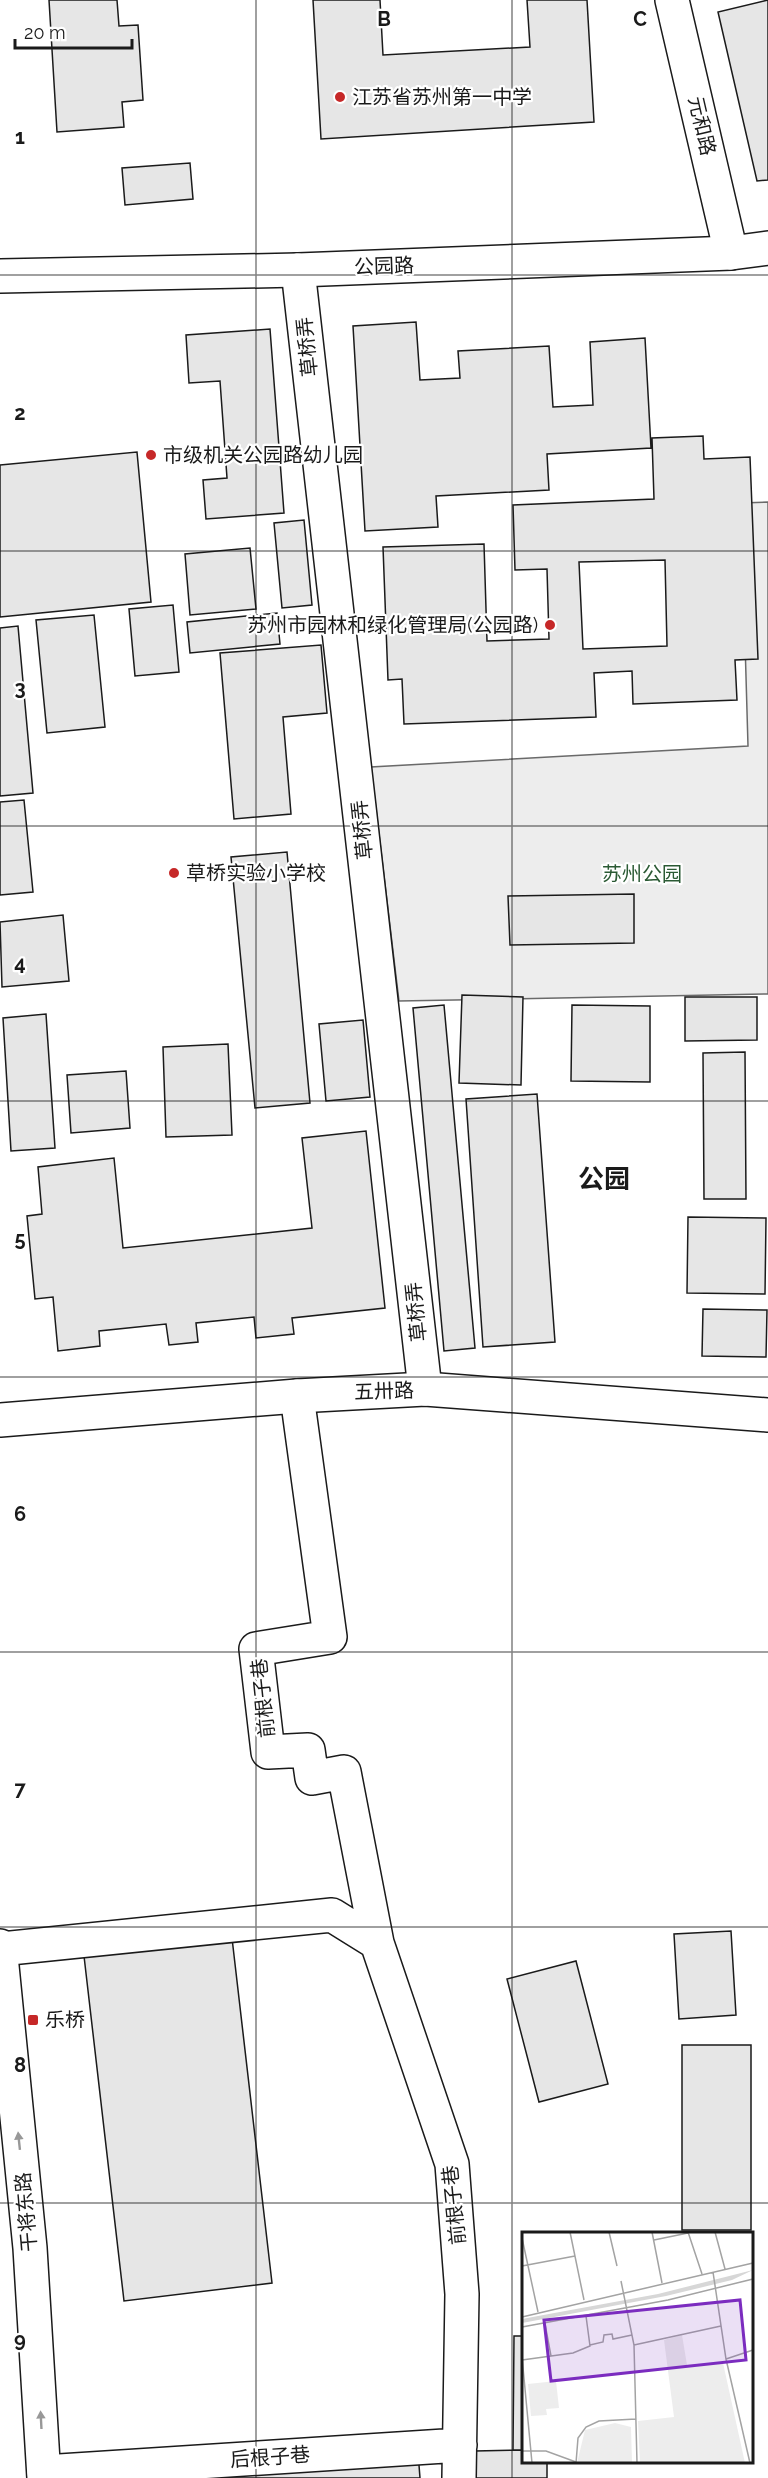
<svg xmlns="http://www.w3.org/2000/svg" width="768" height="2478" font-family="Raleway,'Noto Sans SC',sans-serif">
  <rect width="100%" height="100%" fill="#fff"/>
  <path fill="#ededed" stroke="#6a6a6a" stroke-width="1.5" d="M768,502V994L399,1001L371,767L748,746L741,503Z"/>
  <path fill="#e6e6e6" stroke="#1a1a1a" stroke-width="1.5" fill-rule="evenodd" d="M49,0H117L119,26L138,25L143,100L122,102L124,127L57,132Z
    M313,0H380L383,55L530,47L527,0H587L594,122L321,139Z
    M768,0V180L757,181L718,12Z
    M190,163L193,199L125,205L122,168Z
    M416,322L420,380L460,378L458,351L549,346L553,407L593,405L590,342L645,338L651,448L547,454L549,490L436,496L438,527L365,531L353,326Z
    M270,329L284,513L206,519L203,480L227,478L220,381L189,383L186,335Z
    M703,436L704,459L750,457L758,659L735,660L737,700L633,704L632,671L594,673L596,717L404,724L402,679L388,680L383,547L484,544L487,641L549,639L547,569L515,570L513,505L654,499L652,438ZM665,560L667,646L583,649L579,562Z
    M137,452L151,602L0,617V465Z
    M304,520L312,605L282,608L274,523Z
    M250,548L256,609L190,615L185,554Z
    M173,605L179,672L135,676L129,609Z
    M277,613L280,644L190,653L187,622Z
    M94,615L105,727L47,733L36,620Z
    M18,626L33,793L0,796V628Z
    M321,645L327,713L283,717L291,814L234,819L220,653Z
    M24,800L33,892L0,895V802Z
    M287,852L310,1103L255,1108L231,857Z
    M634,894V943L510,945L508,896Z
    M63,915L69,981L2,987L0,922Z
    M462,995L523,997L521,1085L459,1083Z
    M685,997H757V1040L685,1041Z
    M444,1005L475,1348L444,1351L413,1008Z
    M572,1005L650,1006V1082L571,1081Z
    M46,1014L55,1148L11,1151L3,1018Z
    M363,1020L370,1097L326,1101L319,1024Z
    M228,1044L232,1135L166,1137L163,1047Z
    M745,1052L746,1199H704L703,1053Z
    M126,1071L130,1128L71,1133L67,1075Z
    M537,1094L555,1342L483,1347L466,1099Z
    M366,1131L385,1308L292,1318L294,1334L256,1338L254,1317L196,1323L198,1342L169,1345L166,1324L99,1331L100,1346L58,1351L53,1297L35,1299L27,1216L42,1214L38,1167L114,1158L123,1248L312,1228L302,1138Z
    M688,1217L766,1218L765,1294L687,1293Z
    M703,1309L767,1310L766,1357L702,1356Z
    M731,1931L736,2015L679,2019L674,1934Z
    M232,1938L272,2283L124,2301L84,1956Z
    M576,1961L608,2084L539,2102L507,1979Z
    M682,2045H751V2230H682Z
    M514,2336H524V2450H513Z
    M524,2450V2462H547V2478H475V2451Z
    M418,2452L420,2478H122Z"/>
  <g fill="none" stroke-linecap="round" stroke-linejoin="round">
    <defs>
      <path id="minor" d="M672,0L731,253
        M298,270L425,1389
        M297,1396L330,1637L256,1649L268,1752L308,1750L312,1778L344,1772L377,1943
        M0,1949L332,1915L377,1943L452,2164L462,2294L459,2478
        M44,2472L460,2445"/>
      <path id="tertiary" d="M0,276L298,270L731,253L768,248
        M0,1420L297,1396L425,1389L768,1415"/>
      <path id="primary" d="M0,1946L30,2248L44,2478"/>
    </defs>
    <use href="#minor" stroke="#1a1a1a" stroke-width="36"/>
    <use href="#tertiary" stroke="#1a1a1a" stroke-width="36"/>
    <use href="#primary" stroke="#1a1a1a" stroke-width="36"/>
    <use href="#minor" stroke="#fff" stroke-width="33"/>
    <use href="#tertiary" stroke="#fff" stroke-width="33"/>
    <use href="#primary" stroke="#fff" stroke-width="33"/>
  </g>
  <defs><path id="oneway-solid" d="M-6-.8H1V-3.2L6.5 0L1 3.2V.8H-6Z" transform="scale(1.5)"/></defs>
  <g fill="#989898">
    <use href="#oneway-solid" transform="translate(19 2141) rotate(-96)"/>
    <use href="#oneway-solid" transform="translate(41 2420) rotate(-93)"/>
  </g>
  <path fill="none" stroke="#1a1a1a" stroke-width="1.5" stroke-opacity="0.55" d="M256,0V2478M512,0V2478M0,275H768M0,551H768M0,826H768M0,1101H768M0,1377H768M0,1652H768M0,1927H768M0,2203H768"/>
  <g fill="#c62828" stroke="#fff" stroke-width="2">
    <circle cx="340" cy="97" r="6"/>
    <circle cx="151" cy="455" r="6"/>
    <circle cx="550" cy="625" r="6"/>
    <circle cx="174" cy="873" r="6"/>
    <rect x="27" y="2014" width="12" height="12" rx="3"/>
  </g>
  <g text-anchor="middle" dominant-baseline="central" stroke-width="4.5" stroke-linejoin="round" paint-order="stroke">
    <g font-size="20" fill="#1a1a1a" stroke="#fff" text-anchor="start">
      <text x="352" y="97">江苏省苏州第一中学</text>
      <text x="163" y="455">市级机关公园路幼儿园</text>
      <text x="538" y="625" text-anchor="end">苏州市园林和绿化管理局(公园路)</text>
      <text x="186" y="873">草桥实验小学校</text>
      <text x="45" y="2020">乐桥</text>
    </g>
    <g font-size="20" fill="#1a1a1a" stroke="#fff">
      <text transform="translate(702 126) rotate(77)">元和路</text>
      <text transform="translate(384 266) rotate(-2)">公园路</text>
      <text transform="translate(307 347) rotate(-96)">草桥弄</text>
      <text transform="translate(362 830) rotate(-96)">草桥弄</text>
      <text transform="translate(416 1312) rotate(-96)">草桥弄</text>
      <text transform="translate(384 1391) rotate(-2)">五卅路</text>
      <text transform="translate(263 1698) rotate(-96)">前根子巷</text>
      <text transform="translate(454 2205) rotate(-96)">前根子巷</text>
      <text transform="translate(26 2212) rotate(-95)">干将东路</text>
      <text transform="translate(270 2457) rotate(-4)">后根子巷</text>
    </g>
    <g font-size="20" fill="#2b5a34" stroke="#fff">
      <text x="642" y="874">苏州公园</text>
    </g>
    <g font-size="26" font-weight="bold" fill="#1a1a1a" stroke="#fff">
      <text x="604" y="1179">公园</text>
    </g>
  </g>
  <g transform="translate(522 2232)">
    <rect width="231" height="231" fill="#fff"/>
    <path d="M160,103L165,133L201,131L223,231H118L116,189L152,185L142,108ZM34,149L37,176L24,177L25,183L9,184L6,152ZM93,191L109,195L110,231H55L63,198Z" fill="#ededed"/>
    <path d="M231,38L210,48L144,64L0,91V87L16,84L136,62Z" fill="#d7d7d7"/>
    <path fill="none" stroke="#a3a3a3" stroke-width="1.5" d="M48,0L62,68M87,0L95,34M130,0L140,51M166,0L180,42M193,0L203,37M0,6L16,80M132,8L166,1M0,34L53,24M191,40L204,127L228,231M99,49L112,113L115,231M0,85L231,31M23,92L29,124M0,95L146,68L231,47M68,113L81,110L82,103L90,102L91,107L110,103M112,113L199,94M0,125L10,231M204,127L231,118M0,128L51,121L68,114L64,84M0,219H24L54,230M54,231L56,206L64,195L77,189L114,187"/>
    <path fill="#7b2cbf" fill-opacity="0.15" stroke="#7b2cbf" stroke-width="3" d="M218,68L224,128L29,149L22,88Z"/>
    <rect width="231" height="231" fill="none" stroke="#1a1a1a" stroke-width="3"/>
  </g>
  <g font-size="20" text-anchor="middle" font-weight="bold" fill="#1a1a1a" stroke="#fff" stroke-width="4.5" stroke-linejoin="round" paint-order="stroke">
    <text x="384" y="26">B</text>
    <text x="640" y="26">C</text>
    <text x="20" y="144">1</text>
    <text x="20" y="420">2</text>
    <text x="20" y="695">3</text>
    <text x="20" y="970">4</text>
    <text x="20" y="1246">5</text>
    <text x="20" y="1521">6</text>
    <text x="20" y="1796">7</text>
    <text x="20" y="2072">8</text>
    <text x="20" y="2347">9</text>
  </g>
  <path d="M15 39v9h117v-9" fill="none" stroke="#1a1a1a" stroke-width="3"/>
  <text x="24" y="39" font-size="18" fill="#1a1a1a" stroke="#ffffff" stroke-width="4.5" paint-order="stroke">20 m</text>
</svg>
